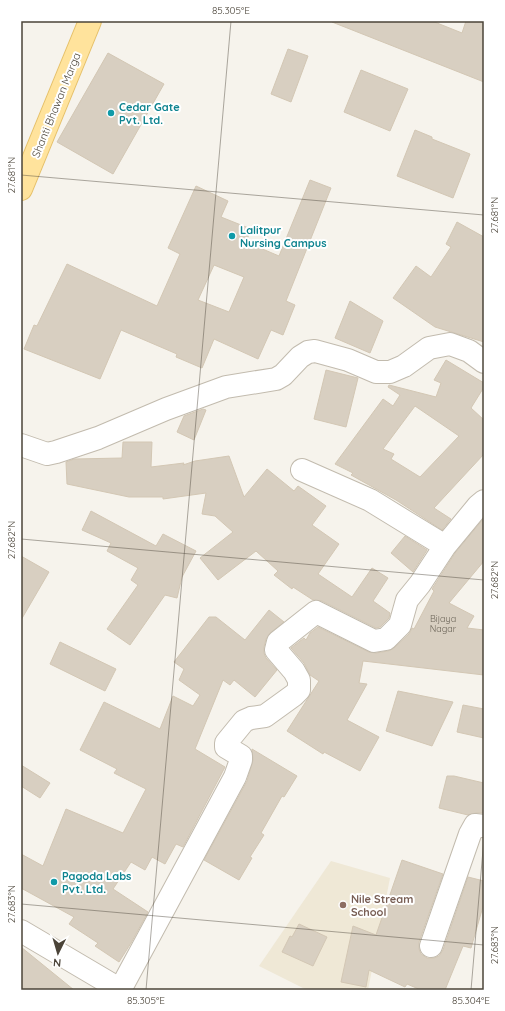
<svg xmlns="http://www.w3.org/2000/svg" width="505" height="1011" font-family="Quicksand,sans-serif">
  <rect width="100%" height="100%" fill="#f6f3ec"/>
  <path fill="#efe8d6" d="M331,861L390,878L368,990H307L259,966Z"/>
  <path fill="#d8cfc1" stroke="#d3c7b4" fill-rule="evenodd" d="M332,21H432L462,33L466,21H484V82L332,22Z
    M288,49L308,56L291,102L271,94Z
    M108,53L164,84L113,174L57,142Z
    M361,70L408,89L390,131L344,112Z
    M415,130L432,137V139L470,154L453,198L397,176Z
    M310,180L331,188L286,301L295,305L283,335L271,330L258,359L214,339L202,368L176,357L177,354L121,330L100,379L24,349L34,325L37,326L67,264L157,306L180,254L168,248L196,186L228,201L221,217L251,229L246,242L279,256ZM214,265L244,277L229,312L198,300Z
    M457,222L484,237V342L435,327L393,298L416,266L431,277L451,247L446,244Z
    M350,301L383,321L370,353L335,338Z
    M446,360L484,383V387L471,408L484,420V454L434,508L451,519L442,530L396,500L351,475L353,473L335,464L383,399L393,406L400,395L388,387L389,385L436,397L441,383L434,380ZM415,406L459,436L420,477L391,459L394,454L383,449Z
    M326,370L358,378L346,427L314,419Z
    M203,409L206,410L194,440L177,432L184,416Z
    M123,442H152L151,467L184,463L183,465L195,461L229,456L244,497L267,469L294,491L298,486L326,506L312,525L339,544L318,574L352,597L372,568L388,578L373,601L390,613L389,618L380,627L376,628L322,601L313,600L293,587L292,589L274,575L278,571L256,551L218,580L200,558L233,532L215,516L202,514L206,493L163,499V497H129L67,484L66,462L74,459L122,458Z
    M91,511L156,546L163,534L196,551L182,577L177,598L165,595L130,645L107,629L138,585L131,580L138,568L107,551L111,543L82,530Z
    M484,518V561L449,603L474,616L467,628L484,630V675L363,661L359,683L367,684L347,720L379,737L360,771L324,752L323,754L287,731L319,681L310,675L304,663L291,648L304,638L306,640L310,633L318,627L369,652L376,653L388,651L394,648L409,634L412,628L414,629L434,591L432,589L455,553Z
    M405,536L427,550L413,572L391,553Z
    M21,556L49,572L21,620Z
    M269,610L284,622L270,633L266,639L264,647V653L266,658L277,670L255,697L234,680L230,685L223,680L195,749L225,767L183,847L176,844L165,864L152,857L145,870L131,862L113,889L148,912L131,943L119,962L95,946L98,943L69,924L74,917L21,888V854L43,866L66,809L123,833L146,789L114,773L117,769L80,750L104,702L160,729L173,696L193,706L200,695L179,680L184,669L174,662L209,617H216L245,640Z
    M60,642L116,669L105,691L50,664Z
    M398,691L453,702L432,746L386,731Z
    M463,705L484,709V738L457,732Z
    M252,749L297,776L284,797L282,796L261,833L264,835L250,857L252,858L239,880L204,860L247,781L253,760Z
    M21,765L50,783L40,798L21,786Z
    M447,776H454L484,783V813H476L468,815L439,808Z
    M402,860L443,874L419,942V949L421,954L427,958H434L439,956L443,950L468,877L484,881V903L471,948L463,946L445,990H421L407,984L405,987L369,970L366,987L341,982L353,926L376,935Z
    M299,924L327,937L313,966L282,952L290,936L292,937Z
    M21,947L74,990H21Z"/>
  <g fill="none" stroke-linecap="round" stroke-linejoin="round">
    <defs>
      <path id="minor" d="M21,445L47,454L56,452L98,438L166,409L226,387L276,379L283,375L300,357L308,352L315,351L348,360L376,372H390L404,366L429,348L450,344L469,351L484,362
        M302,470L370,500L445,546
        M21,931L121,990
        M431,946L470,834L475,825L484,826
        M120,990L235,777L241,760V756L226,747V743L244,721L251,718L265,716L294,695L299,690V680L294,671L276,650L278,642L316,612L374,641L386,639L400,625L407,600L420,584L445,546L478,506L484,501"/>
      <path id="major" d="M21,189L90,21"/>
    </defs>
    <use href="#minor" stroke="#c2bbae" stroke-width="24"/>
    <use href="#major" stroke="#e6c16a" stroke-width="24"/>
    <use href="#minor" stroke="#fff" stroke-width="22"/>
    <use href="#major" stroke="#ffe39c" stroke-width="22"/>
  </g>
  <path fill="none" stroke="#4b4439" stroke-width="1" stroke-opacity="0.45" d="M21,175L484,215M21,539L484,580M21,904L484,945M146,990L231,21M471,990L484,838"/>
  <g fill="#0f9aa8" stroke="#fff" stroke-width="1.5">
    <circle cx="111" cy="113" r="4"/>
    <circle cx="232" cy="236" r="4"/>
    <circle cx="54" cy="882" r="4"/>
  </g>
  <circle fill="#8d6e63" stroke="#fff" stroke-width="1.5" cx="343" cy="905" r="4"/>
  <g text-anchor="middle" dominant-baseline="central" stroke-width="4" stroke-linejoin="round" paint-order="stroke">
    <g font-size="9" fill="#6e675b">
      <text x="443" y="618">Bijaya<tspan x="443" dy="10">Nagar</tspan></text>
    </g>
    <g font-size="11" fill="#4b4439" stroke="#fff">
      <text transform="translate(56 105) rotate(-68)">Shanti Bhawan Marga</text>
    </g>
    <g font-size="11" font-weight="bold" fill="#0d838f" stroke="#fff" text-anchor="start">
      <text x="119" y="107">Cedar Gate<tspan x="119" dy="13">Pvt. Ltd.</tspan></text>
      <text x="240" y="230">Lalitpur<tspan x="240" dy="13">Nursing Campus</tspan></text>
      <text x="62" y="876">Pagoda Labs<tspan x="62" dy="13">Pvt. Ltd.</tspan></text>
    </g>
    <g font-size="11" font-weight="bold" fill="#785e54" stroke="#fff" text-anchor="start">
      <text x="351" y="899">Nile Stream<tspan x="351" dy="13">School</tspan></text>
    </g>
  </g>
  <rect width="505" height="1011" fill="none" stroke="#ffffff" stroke-width="44"/>
  <g transform="translate(58 953) rotate(185)" stroke="#ffffff" stroke-width="3" paint-order="stroke">
  <path d="M0-3L7 15L0 10L-7 15Z" fill="#4b4439"/>
  <text y="-6" font-size="11" font-weight="bold" text-anchor="middle" fill="#4b4439">N</text>
  </g>
  <rect x="22" y="22" width="461" height="967" fill="none" stroke="#4b4439" stroke-width="1.5"/>
  <g font-size="10" text-anchor="middle" fill="#4b4439">
    <text x="231" y="14">85.305°E</text>
    <text transform="translate(11 175) rotate(-90)" y="4">27.681°N</text>
    <text transform="translate(494 215) rotate(-90)" y="4">27.681°N</text>
    <text transform="translate(11 540) rotate(-90)" y="4">27.682°N</text>
    <text transform="translate(494 580) rotate(-90)" y="4">27.682°N</text>
    <text transform="translate(11 904) rotate(-90)" y="4">27.683°N</text>
    <text transform="translate(494 945) rotate(-90)" y="4">27.683°N</text>
    <text x="146" y="1004">85.305°E</text>
    <text x="471" y="1004">85.304°E</text>
  </g>
</svg>
